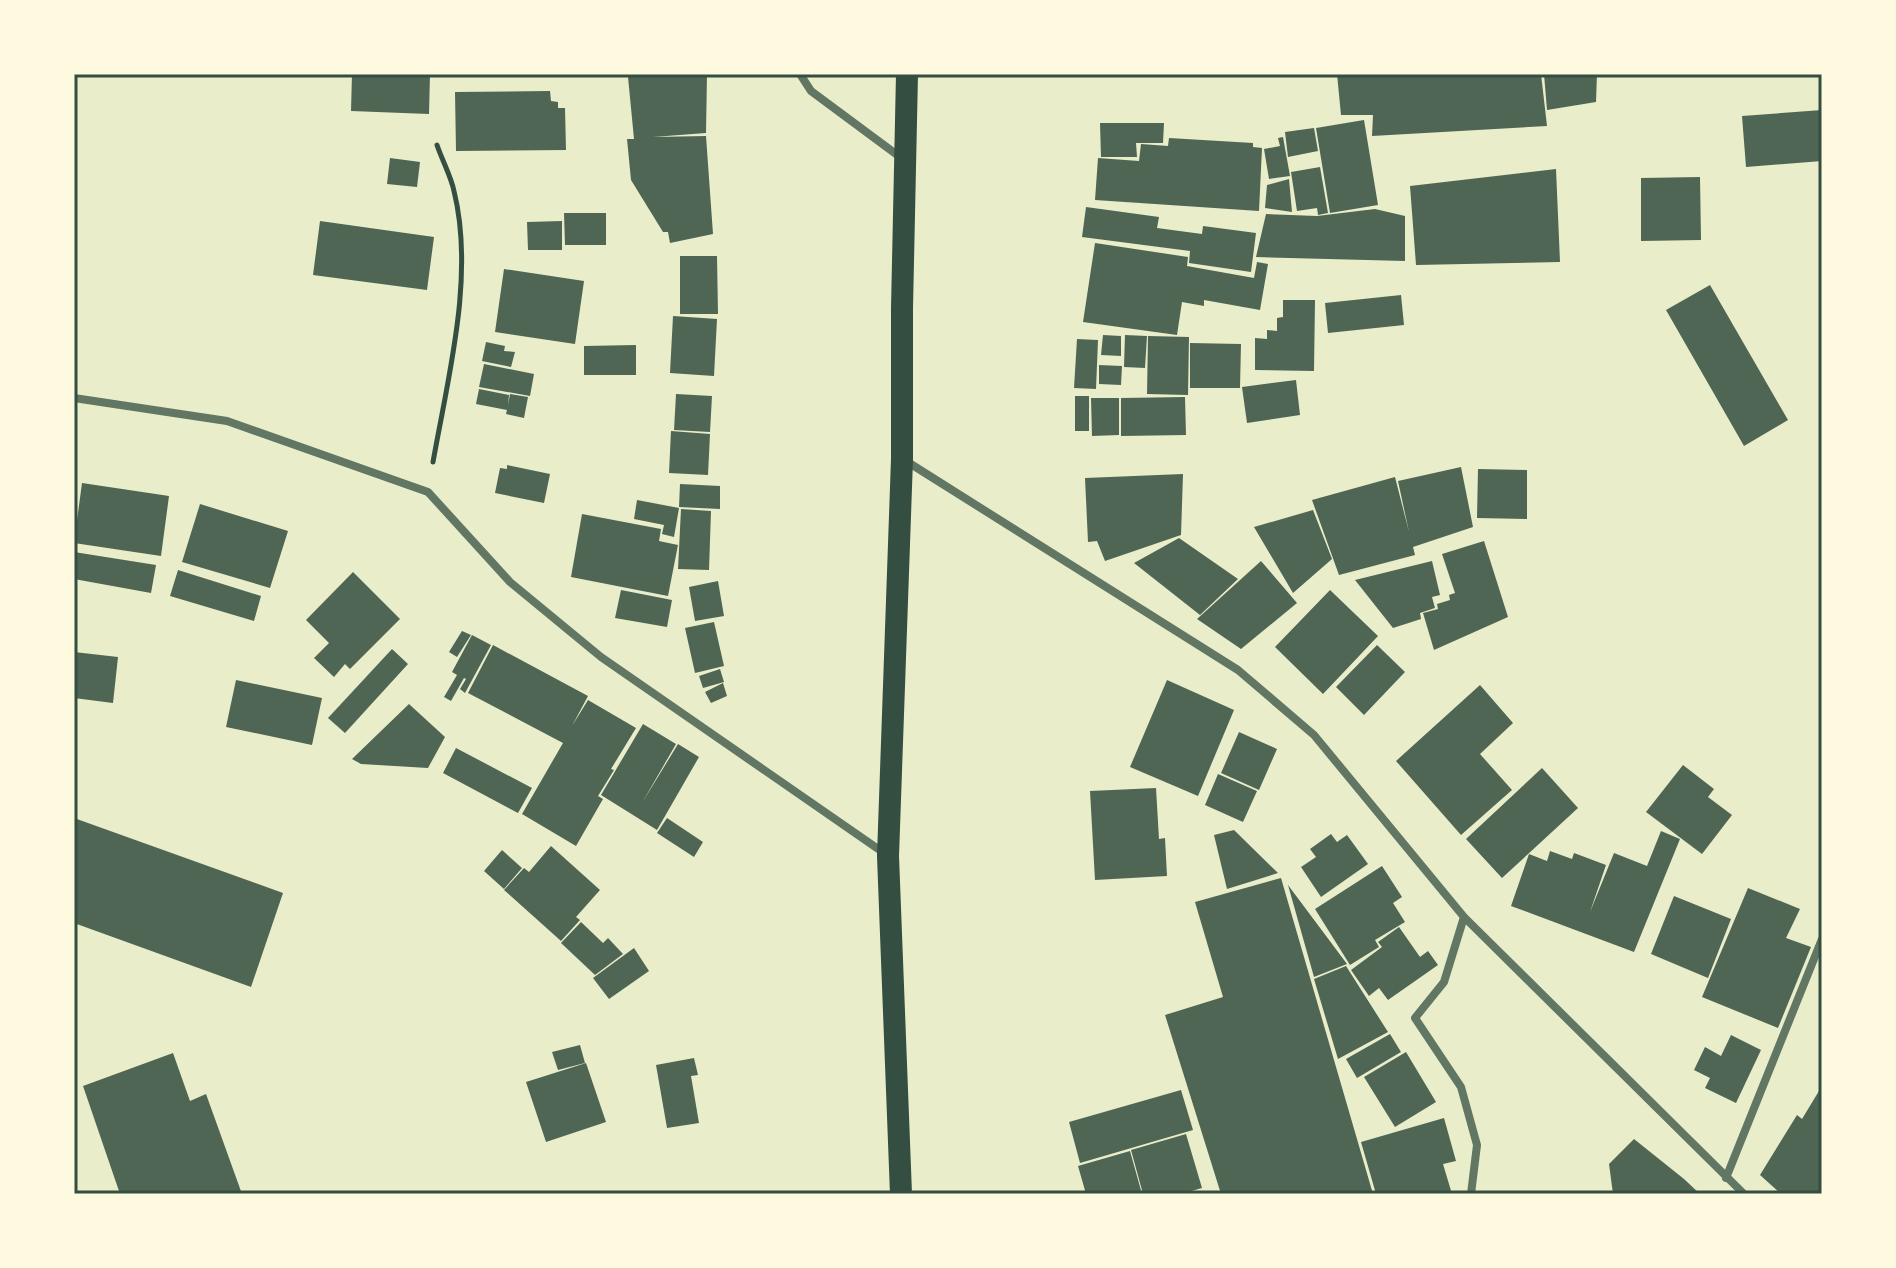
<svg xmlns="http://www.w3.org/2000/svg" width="1896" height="1268" font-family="Commissioner,sans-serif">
  <rect width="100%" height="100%" fill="#e9edc9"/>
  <path fill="#4f6655" d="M352,74H430L429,114L351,111Z
    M651,74H707L706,133L653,137L706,136L713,234L670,243L668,232H663L631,180L627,139H634L628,77Z
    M1337,74H1541L1547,126L1372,136L1373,115H1341Z
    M1544,74H1597L1596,102L1547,110Z
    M550,91L551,101L558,102V108H565L566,150L456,151L455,92Z
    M1822,110V161L1746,167L1742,116Z
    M1364,120L1378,205L1330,213L1316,128Z
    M1100,123H1164L1163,143H1136L1137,157H1101Z
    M1314,128L1318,151L1288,157L1285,132Z
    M1283,137L1290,176L1269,179L1264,149L1280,146L1278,138Z
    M1169,138L1253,143V147L1262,148L1259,211L1095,200L1098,158L1139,161L1141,144L1168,146Z
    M390,158L420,162L417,187L387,184Z
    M1320,167L1328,213L1318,215L1317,208L1297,211L1291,172Z
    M1556,169L1560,262L1416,265L1410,186Z
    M1700,177L1701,240L1641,241V178Z
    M1289,179L1292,212L1265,208L1267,185Z
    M1086,207L1159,217L1157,228L1202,234L1203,226L1256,233L1251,272L1189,263L1190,251L1082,237Z
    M1375,209L1405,216V261L1256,257L1266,214L1317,216Z
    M564,213H606V245H565Z
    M320,221L434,237L427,290L313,275Z
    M562,221V250H528L527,222Z
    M1095,243L1188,257L1187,266L1254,278L1257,262L1268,264L1260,310L1204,300V306L1182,302L1177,335L1083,322Z
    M680,256H717L718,314H680Z
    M504,269L584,281L575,344L495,332Z
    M1710,285L1788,420L1744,446L1666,310Z
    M1401,295L1404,325L1328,333L1325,303Z
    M1283,300H1315L1314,371L1255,370V338L1267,339V330L1277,331V318L1283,317Z
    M673,316L717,319L714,376L670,373Z
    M1103,335L1121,336V356L1101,355Z
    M1125,335L1147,336L1145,368L1124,367Z
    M1148,336L1189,337L1188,395L1147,394Z
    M1077,339L1098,340L1096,389L1074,388Z
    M486,342L505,346L504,351L515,352L511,367L482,361Z
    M1190,343L1241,344L1240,388H1190Z
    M636,345V375H584V346Z
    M484,364L534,374L530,396L479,387Z
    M1099,365L1122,366L1121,385L1099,384Z
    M1296,380L1300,415L1247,423L1242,387Z
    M479,389L509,395L508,405L510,394L528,397L524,418L506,414L507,410L476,404Z
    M676,394L712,396L710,432L674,430Z
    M1075,396H1089V431H1075Z
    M1185,397L1186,435L1121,436V398Z
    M1091,398H1119V435L1092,436Z
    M671,431L710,434L708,475L669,473Z
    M507,465L550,474L544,503L495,493L500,468L507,469Z
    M1461,467L1473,527L1413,547L1415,555L1339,575L1312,500L1395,477L1409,532L1398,481Z
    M1478,469L1527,470V519L1477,518Z
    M1183,474L1181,535L1105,561L1097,541L1088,542L1085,478Z
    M82,483L169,496L161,556L74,543Z
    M680,484L720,486V509L679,507Z
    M637,500L679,508L674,537L662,534L664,525L634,519Z
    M200,504L288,531L270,588L182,562Z
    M681,509L711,511L709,570L678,569Z
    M1313,510L1332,559L1293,593L1254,527Z
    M582,514L661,529L659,541L678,545L668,596L571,577Z
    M1179,538L1238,579L1200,615L1134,563Z
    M1484,541L1508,617L1434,650L1423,613L1438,609L1437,604L1450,600L1449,595L1455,593L1442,554Z
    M74,552L156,565L151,593L74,579Z
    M1261,561L1297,603L1241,649L1197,619Z
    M1432,561L1440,595L1432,597L1435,608L1420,613L1421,619L1393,628L1355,580Z
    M178,570L261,596L254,621L170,596Z
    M353,572L400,619L350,669L345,664L334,677L314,658L329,643L306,620Z
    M718,581L724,616L695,621L689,587Z
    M621,590L672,600L667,627L615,618Z
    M1330,590L1378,636L1323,694L1275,647Z
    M714,622L724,666L695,673L685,628Z
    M462,631L471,635L457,657L449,652Z
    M472,635L491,645L465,693L460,689L466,679L464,678L451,701L444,697L457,675L452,672Z
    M493,645L588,696L572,726L588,700L636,728L611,769L614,770L598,796L603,799L576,846L522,814L563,743L468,693Z
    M1377,645L1405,672L1364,715L1336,687Z
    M392,649L408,664L345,733L328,718Z
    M74,652L118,657L113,703L74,698Z
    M720,669L724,682L703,688L699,676Z
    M236,680L322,698L312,745L226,727Z
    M1167,680L1234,710L1198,796L1130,767Z
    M723,683L727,696L711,703L705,692Z
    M1480,685L1513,723L1480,754L1512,790L1461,835L1396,761Z
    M409,704L445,737L428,768L361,764L352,759Z
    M643,724L676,744L642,803L678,744L699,757L657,830L601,795Z
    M1239,732L1277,749L1259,790L1221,773Z
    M456,748L532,788L518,813L443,773Z
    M1683,765L1714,789L1708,797L1732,815L1702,854L1646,812Z
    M1542,768L1578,808L1502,878L1466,839Z
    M1218,774L1257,791L1243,822L1205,805Z
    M1156,788L1159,839L1165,838L1167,876L1095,880L1090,791Z
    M74,818L283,893L251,987L74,923Z
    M667,818L703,842L694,857L657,833Z
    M1234,830L1278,873L1227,889L1214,835Z
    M1661,831L1680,839L1634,952L1511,906L1529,854L1547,861L1550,851L1572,859L1574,853L1606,865L1590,912L1614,853L1647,866Z
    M1331,834L1337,842L1347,835L1368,864L1321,897L1301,867L1316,857L1310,849Z
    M551,846L600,890L576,917L580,920L561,941L504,890L524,868L529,872Z
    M502,850L522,868L504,889L484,871Z
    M1382,866L1402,897L1393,903L1405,922L1375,940L1379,947L1350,965L1315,909Z
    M1281,878L1373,1194H1221L1165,1015L1223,997L1195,902Z
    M1288,885L1347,964L1314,977Z
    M1748,888L1800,909L1786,938L1811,947L1778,1028L1702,997Z
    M1674,896L1731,919L1708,978L1651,954Z
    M581,922L603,943L608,938L623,954L595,975L561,943Z
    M1399,927L1420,957L1428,951L1438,965L1388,1000L1379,988L1369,996L1351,970L1382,947L1378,942Z
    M634,948L649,971L609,999L593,978Z
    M1346,966L1388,1032L1338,1059L1314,979Z
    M1390,1034L1401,1052L1357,1078L1346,1059Z
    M1731,1035L1761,1050L1736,1103L1705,1088L1710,1078L1694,1070L1705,1047L1721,1056Z
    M580,1045L585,1063L558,1070L552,1052Z
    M1406,1052L1436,1102L1395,1127L1364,1077Z
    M173,1053L190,1101L206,1094L242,1194H120L83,1086Z
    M694,1058L698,1075L691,1076L699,1123L667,1128L656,1065Z
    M586,1063L606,1122L546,1142L526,1082Z
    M1822,1086V1194H1781L1760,1175L1797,1115L1802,1119Z
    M1181,1090L1193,1130L1080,1163L1069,1122Z
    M1444,1118L1456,1161L1443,1164L1452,1194H1376L1361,1142Z
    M1186,1134L1202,1188L1181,1194H1143L1131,1150Z
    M1634,1139L1684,1179L1700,1194H1613L1609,1164Z
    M1130,1151L1142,1194H1086L1078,1166Z"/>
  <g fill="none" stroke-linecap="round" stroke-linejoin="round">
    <path stroke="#344e41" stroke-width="5" d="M433,462C448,377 475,276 454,191C451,176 442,160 437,145"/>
    <path stroke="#617663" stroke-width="8" d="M800,74L811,91L900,157
      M74,398L227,421L428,492L510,582L601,657L884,853
      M906,461L1238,670L1314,735L1464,917L1744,1194
      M1464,917L1444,982L1415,1018L1461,1087L1477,1145L1471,1194
      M1726,1178L1822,939"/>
    <path stroke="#344e41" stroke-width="22" d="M901,1194L888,856L902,459V308L907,74"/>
  </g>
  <rect width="1896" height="1268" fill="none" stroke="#fefae0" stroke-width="152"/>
  <rect x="76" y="76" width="1744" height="1116" fill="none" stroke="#344e41" stroke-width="3"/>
</svg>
